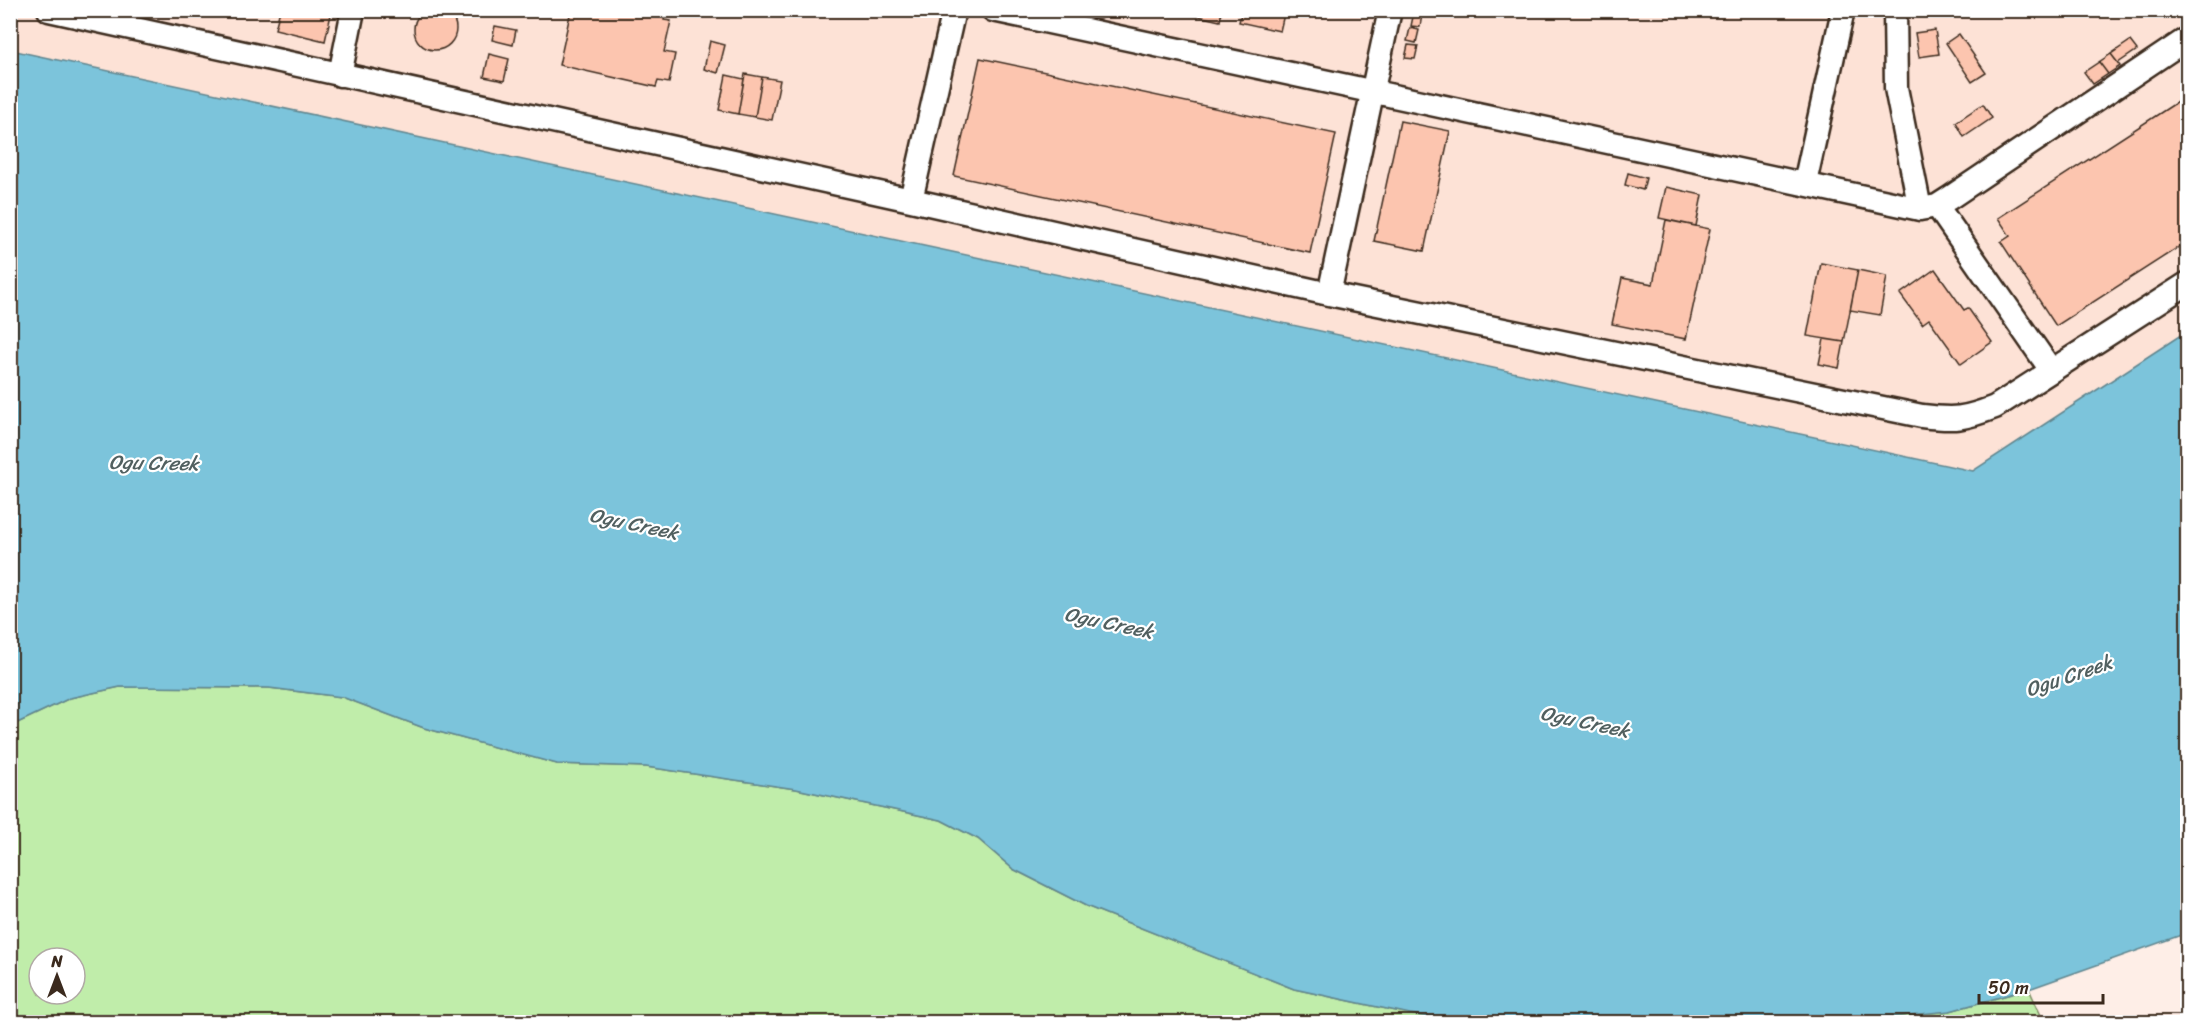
<svg xmlns="http://www.w3.org/2000/svg" width="2198" height="1033" font-family="Sriracha,sans-serif">
  <rect width="100%" height="100%" fill="#feeee7"/>
  <filter id="ink" filterUnits="userSpaceOnUse"><feTurbulence type="fractalNoise" baseFrequency=".0167" numOctaves="2"/><feDisplacementMap in="SourceGraphic" scale="12" xChannelSelector="R" yChannelSelector="G"/><feConvolveMatrix kernelMatrix="1 2 1 2 8 2 1 2 1" color-interpolation-filters="sRGB"/></filter>
  <g filter="url(#ink)">
    <path fill="#fde2d6" d="M11,10L2187,11V331L1973,471L11,50Z"/>
    <path fill="#c0edaa" stroke="#7e8c64" stroke-width="1.5" fill-rule="evenodd" d="M120,687L269,688L342,697L424,728L557,764L646,767L796,789L941,820L978,839L1013,869L1086,906L1294,989L1410,1014L1487,1022H11V726L70,698ZM39,958H75V994H39Z
      M2029,989L2044,1022H1840L1950,1011Z"/>
    <path fill="#7bc4db" stroke="#61868f" stroke-width="1.5" d="M11,50L1973,471L2187,331V933L2029,989L1950,1011L1840,1022H1461L1410,1014L1294,989L1086,906L1013,869L978,839L941,820L796,789L646,767L557,764L424,728L342,697L269,688L120,687L70,698L11,726Z"/>
    <path fill="#fcc5af" stroke="#3b2a1e" stroke-width="1.5" d="M414 29a21 21 0 1 1 42 0a21 21 0 1 1-42 0Z
      M280,10H332L325,41L275,29Z
      M571,10H650L665,14L664,20L671,21L664,52L675,54L669,83L658,81L656,87L559,65Z
      M670,10H697L696,17Z
      M1186,10H1200L1198,16L1185,14Z
      M1200,10H1222L1220,21L1198,16Z
      M1242,10H1285L1280,31L1239,22Z
      M1414,12L1422,14L1420,27L1411,26Z
      M495,26L516,30L513,45L492,40Z
      M1410,28L1419,30L1416,43L1407,41Z
      M1935,30L1939,54L1919,57L1915,33Z
      M1959,34L1986,73L1972,82L1946,43Z
      M710,41L725,45L718,73L704,69Z
      M2130,41L2137,50L2118,63L2111,54Z
      M1408,45L1418,46L1415,59L1405,58Z
      M489,54L509,59L504,81L484,77Z
      M2111,54L2120,66L2108,74L2099,62Z
      M980,58L1336,134L1310,253L954,176Z
      M2099,62L2108,74L2093,84L2084,72Z
      M745,74L762,77L755,117L738,114Z
      M726,75L744,79L738,114L719,110Z
      M762,77L780,80L772,120L755,117Z
      M2188,95V241L2056,326L2001,242L2010,236L1998,218Z
      M1983,104L1992,118L1964,137L1956,122Z
      M1400,121L1450,131L1424,251L1374,241Z
      M1628,173L1646,178L1643,190L1625,185Z
      M1666,187L1702,195L1696,226L1659,218Z
      M1666,220L1710,229L1686,339L1612,324L1622,278L1653,284Z
      M1821,263L1858,270L1844,342L1807,336Z
      M1935,269L1964,310L1968,308L1992,342L1961,364L1929,319L1922,324L1900,294Z
      M1858,270L1887,276L1880,315L1850,310Z
      M1824,339L1844,342L1839,368L1819,364Z"/>
    <g fill="none" stroke-linecap="round" stroke-linejoin="round">
      <defs>
        <path id="minor" d="M49,10L911,200L1329,294L1922,416C1955,420 1964,419 1995,407L2188,283
          M993,10L1920,209L1937,206L1948,199L2188,38
          M1895,10L1896,88L1920,209
          M340,75L353,10
          M1805,183L1843,10
          M911,200L954,10
          M1937,206L2051,370
          M1329,294L1390,10"/>
      </defs>
      <use href="#minor" stroke="#3b2a1e" stroke-width="27"/>
      <use href="#minor" stroke="#fff" stroke-width="22"/>
    </g>
  </g>
  <g text-anchor="middle" dominant-baseline="central" stroke-width="4.5" stroke-linejoin="round" paint-order="stroke">
    <g font-size="20" font-style="italic" fill="#516060" stroke="#fff">
      <text transform="translate(154 463) rotate(1)">Ogu Creek</text>
      <text transform="translate(634 524) rotate(12)">Ogu Creek</text>
      <text transform="translate(1109 623) rotate(12)">Ogu Creek</text>
      <text transform="translate(2069 676) rotate(-19)">Ogu Creek</text>
      <text transform="translate(1585 722) rotate(12)">Ogu Creek</text>
    </g>
  </g>
  <rect width="2198" height="1033" fill="none" stroke="#fff" stroke-width="36"/>
  <rect x="18" y="18" width="2162" height="997" fill="none" stroke="#3b2a1e" stroke-width="2" filter="url(#ink)"/>
  <g transform="translate(57 976)"><circle r="28" fill="#ffffff" stroke="#b1aaa5" stroke-width="1.5"/>
  <path d="M0-4.5L10 22L0 15L-10 22Z" fill="#3b2a1e"/>
  <text y="-9" font-size="16" font-weight="bold" text-anchor="middle" fill="#3b2a1e">N</text>
  </g>
  <path d="M1979 994v9h124v-9" fill="none" stroke="#3b2a1e" stroke-width="3"/>
  <text x="1988" y="994" font-size="18" fill="#3b2a1e" stroke="#ffffff" stroke-width="4.5" paint-order="stroke">50 m</text>
</svg>
